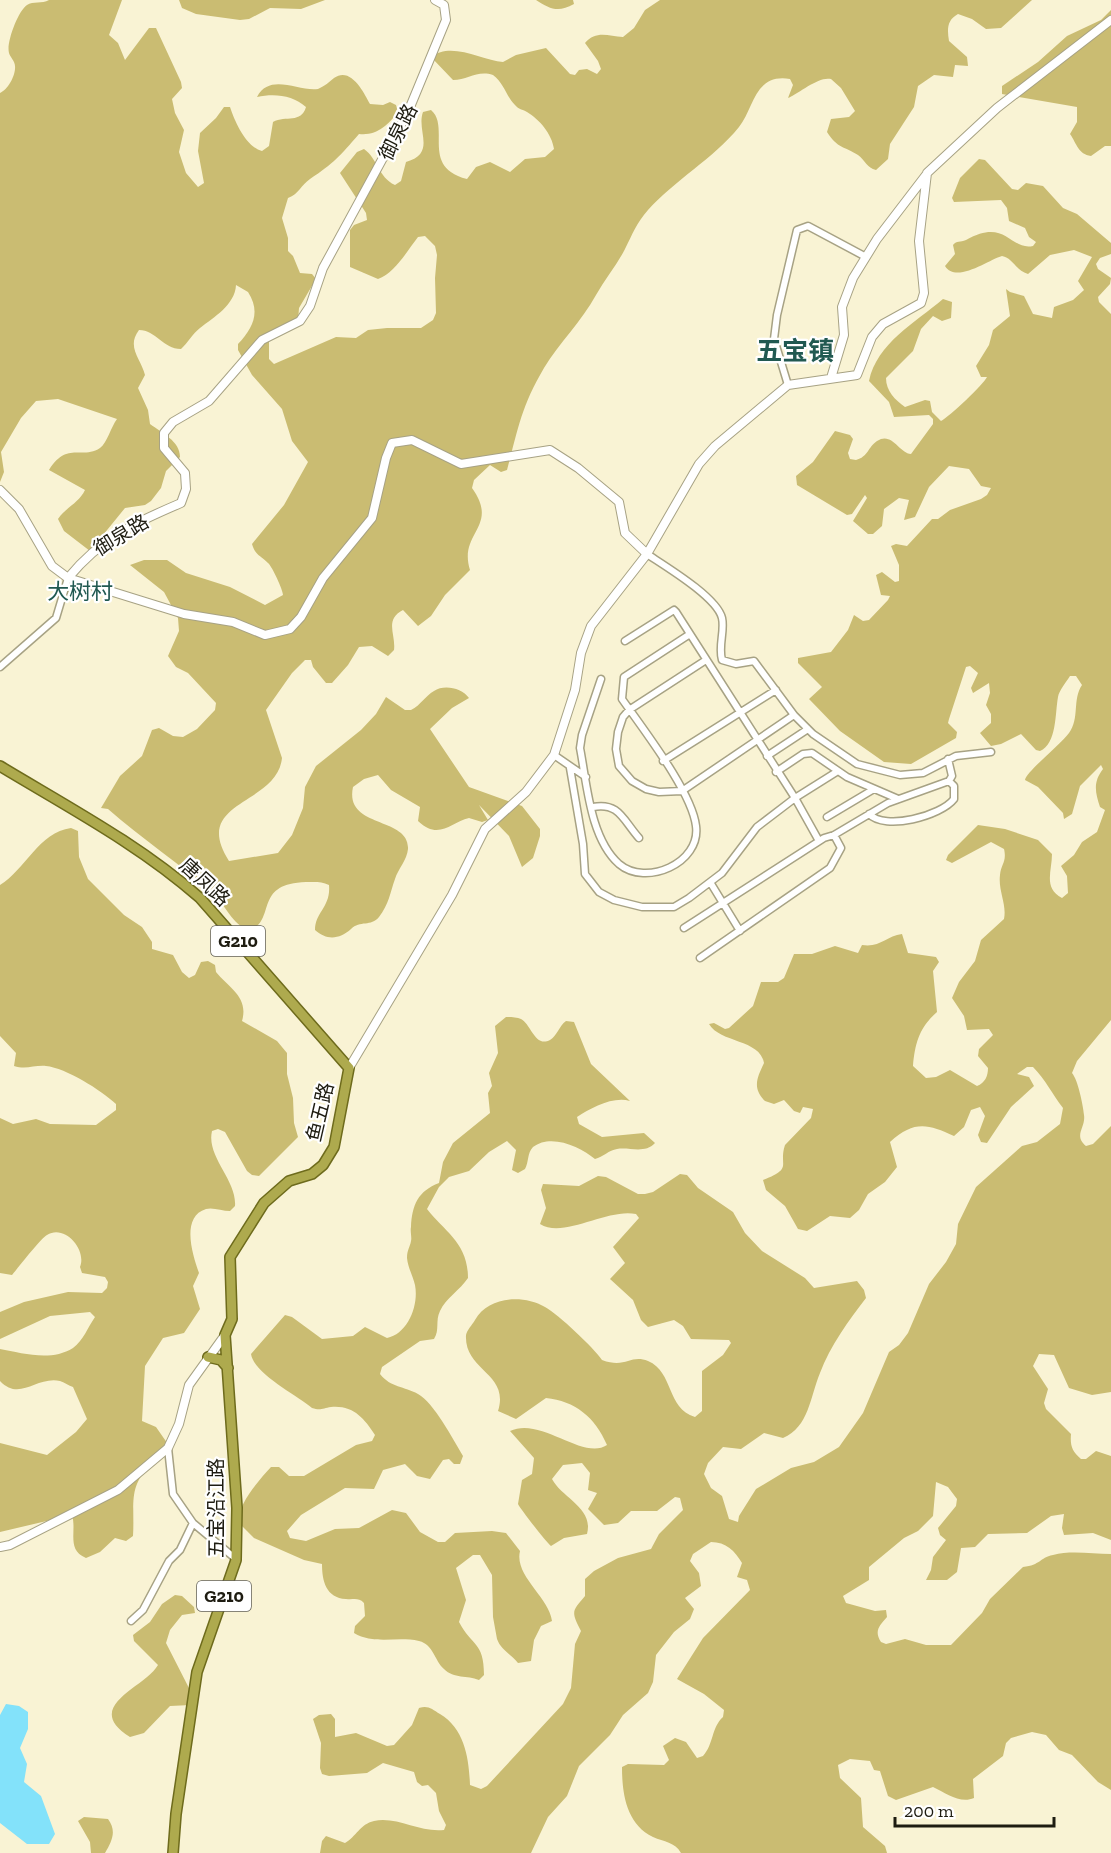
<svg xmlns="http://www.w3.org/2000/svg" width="1111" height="1853" font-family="'Zilla Slab','Noto Sans SC',serif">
  <rect width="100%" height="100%" fill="#f9f3d4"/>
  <path fill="#cabc72" d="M49,0H122L109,35L118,43L125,60L149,28H156L181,82L182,88L172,99L175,113L184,130L179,152L186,173L198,187L204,183L198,151L200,133L216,118L224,107H230C235,122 246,147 262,151L269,146L273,122C286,115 301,124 306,107C293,95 274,93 257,97C270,72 299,92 318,89C325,86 329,82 334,78C351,66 364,93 370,104L383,105L390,102L396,105L398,112C388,125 377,136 359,134C340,156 334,163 310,179C301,185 299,194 288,198L282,218L288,238V251L293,256L300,273L312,274L316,279L299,308L298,321L273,335L269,341V359L274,364L336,337L356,338L368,330L387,328H421L433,320L436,313L435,278L437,255L435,246L425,236L418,237C407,251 395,273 378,279L350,267V230L354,225L367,220L366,213L340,173L357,152L364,149C378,159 378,177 395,185L401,181L406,162C437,153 416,131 423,112L431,110C451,127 420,167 467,179L476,167L490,162L510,172L525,159L545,157L554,149C552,134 539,119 527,112C522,109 519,110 515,105C506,96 504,83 493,75C477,70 468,80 453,80L431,57C451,41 482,60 503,62L516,55L546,48L570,74L575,75L579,70L587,69L597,74L601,69L598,61L585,43C596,30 608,36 623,37L634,28L645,10L660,0H1032L1001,28L986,29L972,19L958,14C947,20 947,29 949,41L967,57L968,66L955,65L953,77L934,75L918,86L914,107L890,144L888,159L876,170C867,168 865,160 858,155C844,146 838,149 827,132L831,119L849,117L855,111L841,88L831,79C819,76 801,92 788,98L793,85L790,79C754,73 754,109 739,127C713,159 675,180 648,210C636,224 633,233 625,249C617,265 605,279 596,295C582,321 559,343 544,368C521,407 518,429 507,470L501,472L490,465L474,480L472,488C500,527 458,532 470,570L445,595L431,616L418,626L403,610C384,620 396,634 394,650L388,656L372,646L359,647L348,665L332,683H326L313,667L311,660H305L292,673L266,710L282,758C277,806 190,800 229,861L278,853L292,835L303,808L305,787L316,766L361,730L376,714L386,697L405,710H411C421,705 425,696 434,691C444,684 462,688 469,698L452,708L430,729L469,787L522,806L540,829V836L533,858L522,867L509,836L479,805L488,820L482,822L469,818C451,822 439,841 418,821L420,807L391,790L378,775L364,779L353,787C344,829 410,816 408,849C407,860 398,869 395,879C390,893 389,904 379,917C371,927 360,920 351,929C340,939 327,941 315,930C315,912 331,907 329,885C321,881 314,882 306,882C253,884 277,918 250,931C231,924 226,905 212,892C179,863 142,839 108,809L101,808L120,776L142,756L152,730L159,728L173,736L183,737L197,729L215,710L216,703L188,673L176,667L168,656L179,631L178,618L164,592L130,565L144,560H167L186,573L230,587L265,605L283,595C283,590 272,566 268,563C261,556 255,555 252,544L284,505L308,462L292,441L282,409L252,375L238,350V344C253,328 261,312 248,292L236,285C235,305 214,317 200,328C192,334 188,343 181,349C163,349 156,330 139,330C126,347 141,359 145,375L138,388L148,410L150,424C162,433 180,441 180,457L166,471L161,488L151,501L145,505L125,508L90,551L64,531L58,519C66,507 79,503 85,490L49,470C67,441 82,460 100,448C107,443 111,427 117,419L58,399L36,401L21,418L1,452L4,472L0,482V93C8,90 16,75 15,66C15,61 10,57 9,53C6,43 18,11 27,5C33,1 42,4 49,0Z
    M179,0H325L301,9L270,8L249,19L240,20L196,14L182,8Z
    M536,0H573L574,4C558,13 550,9 536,0Z
    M1111,10V146H1105L1091,156C1078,154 1077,144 1070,134L1077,122V107L1002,94V86L1038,62L1067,36L1101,20Z
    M979,159L985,160L1012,189L1018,190L1026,183L1043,186L1063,208L1077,214L1111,243V254L1100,258L1096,264L1098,269L1111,278L1110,284L1098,297L1099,302L1111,314V1020L1077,1061L1072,1073C1078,1080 1083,1105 1084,1115C1086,1128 1073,1135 1086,1146L1093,1144L1111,1126V1392L1092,1395L1069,1388L1054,1355L1039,1354L1033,1366L1048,1389L1044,1403L1046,1409L1071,1434C1070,1446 1072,1451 1081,1459H1086L1096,1451L1111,1456V1540L1093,1533L1064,1535L1062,1528L1064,1514L1051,1516L1027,1533L988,1534L975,1547L961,1548L957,1572L947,1580H926L931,1570L933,1557L946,1540L940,1535L938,1528L956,1506L957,1499L948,1487L936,1482L933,1516L918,1531L904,1538L869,1567V1580L843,1596L846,1603L875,1611L886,1610L887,1617C879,1626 874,1631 881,1642L886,1644L905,1639L926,1645H951L982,1613L990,1599L1023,1567C1041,1565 1039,1558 1053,1555C1071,1550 1092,1554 1111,1554V1790L1098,1782L1072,1755L1059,1750L1046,1735L1032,1732L1011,1738L1006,1743L1003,1756L973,1779L974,1798C960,1804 946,1793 933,1787L896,1800L888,1796L880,1771L874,1770L870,1761L850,1759L838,1765L840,1778L861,1798L863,1827L885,1846L887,1853H681C675,1842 664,1842 653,1837C626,1824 622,1793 622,1767L628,1764L664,1765L669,1760L663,1746L675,1738L686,1742L697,1758L703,1756C714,1744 711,1728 723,1717L724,1710L704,1694L677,1679L703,1638L750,1590L747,1580L737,1577L742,1563C735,1551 726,1542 711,1542L693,1554L690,1561L699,1573L701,1586L685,1598L694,1609L690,1619L674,1632L656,1655L653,1682L648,1693L623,1715L610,1735L579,1766L567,1796L548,1817L531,1853H320L322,1841L326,1836L345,1843C356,1837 360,1824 374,1821C397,1816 420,1833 444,1830L446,1825L439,1811L436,1793L428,1785L422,1786L417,1782L414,1772L383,1763L367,1773L329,1776L322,1774L320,1768L321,1743L313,1719L319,1715L331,1714L335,1719V1737L356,1733L387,1746L394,1745L412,1725L419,1708C428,1705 432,1709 440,1714C465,1729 469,1759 470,1785L481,1789L487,1786L563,1704L571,1688L575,1644L581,1631C570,1610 573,1611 585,1596V1579L594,1571L618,1558L651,1549L659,1534L683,1510L680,1498L675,1497L657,1511H631L618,1523L604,1525L588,1509L597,1493L588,1490L590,1473L582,1463L563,1465L552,1479C562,1498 594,1508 587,1534L564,1538L551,1546C547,1543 521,1510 518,1504L522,1480L532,1474L534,1458L510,1431C541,1416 583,1461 607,1445C595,1417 575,1401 546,1398L516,1419L498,1411C510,1373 464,1371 466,1335C467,1330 472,1325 475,1320C488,1297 522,1294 545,1307C559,1315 593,1347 602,1360C626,1369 630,1354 648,1361C674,1372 666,1408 695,1417L702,1411V1371L723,1355L731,1343L729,1340L691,1339L683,1326L674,1320L648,1327L641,1320L633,1300L610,1279L625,1263L613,1247L639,1218L636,1214C607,1208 564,1239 540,1224L546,1208L541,1190L543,1184L579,1186L598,1176L606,1177L638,1194H645L653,1192L680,1174L687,1175L698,1188L733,1212L745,1233L762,1251L805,1278L814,1288L857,1281L864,1290L866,1298C849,1320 830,1346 820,1373C810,1397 809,1427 783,1438L764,1433L741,1449L723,1447L708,1463L704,1474L711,1488L722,1496L729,1519L738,1522L739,1516L756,1489L791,1468L814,1462L839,1447L863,1413L889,1352L899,1345L908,1333L929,1284L946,1262L956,1244L958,1224L976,1187L1022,1146L1037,1142L1060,1124L1063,1108C1052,1094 1046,1080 1033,1067H1027L1017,1074L1029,1077L1034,1086L1011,1107L987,1143L981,1142L978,1135L985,1116L980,1107L971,1110L964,1127L954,1136C928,1124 914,1120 890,1142L897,1167L885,1182L868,1194L859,1210L850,1218L830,1216L807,1231L798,1229L785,1206L766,1190L763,1180C794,1168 778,1166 785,1145L811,1118L813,1109L803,1107L800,1113L794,1111L784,1100L774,1104L765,1101C752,1088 757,1078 764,1063C760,1039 720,1043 709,1024L714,1023L725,1029L729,1028L753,1006L761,982H778L784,978L794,954H812L835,946L858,953L862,945C880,948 886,936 902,934L908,953L936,957L939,962L933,971L937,1012C920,1027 915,1042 913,1066L926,1078L936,1077L950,1070L977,1086C985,1083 988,1076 988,1068L978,1056L979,1049L993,1035L989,1029L967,1030L964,1016L952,998L959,982L975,961L981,940L1004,919C1007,904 998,891 1000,875C1001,864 1007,862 1004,849L991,842L952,863L946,860L948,855L978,825L1005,829L1038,840L1052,854C1052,871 1043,888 1062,898L1068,893L1067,876L1061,866L1074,855L1082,842L1097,832L1105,810L1100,807C1095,792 1093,782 1103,769L1101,765L1080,786L1072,814L1064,819L1063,813L1038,787L1025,780C1026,772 1060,745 1069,733C1080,718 1072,700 1082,685L1076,676H1070C1066,682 1059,691 1058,697C1055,713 1057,744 1040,751L1036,750L1021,734L1001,744L991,746L980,733L991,723V714L986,705L990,693L989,683L973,693L971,688L978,673L970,666L966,667L949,719L948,723L957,732L956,738L911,764L884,762L840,731L809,699L822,687L798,663V658L831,652L848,630L854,615L863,621L869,620L888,600L890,596L881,595L876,575L882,572L895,582L899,581V565L891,546L896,544L907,546L932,519H938L950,510L981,499L987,495L991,488L981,486L969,469L949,466L929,487L915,517L904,520L909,500L899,498L884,509L882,526L873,534H868L853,521L867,498L865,495L852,514L847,515L797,485L796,476L813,462L835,431L850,435L853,439L848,453L850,459L856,460C868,457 868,447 877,441C892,431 899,453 911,454L933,424V419L929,415L894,417L889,402L869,381C877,343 915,323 943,299L952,302L951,318L942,321L933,316L921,329L913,351L886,378C886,391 895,400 905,407L925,400L930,401L932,412L941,421C949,417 984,384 987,377H981L976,366L989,345L993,330L1010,316L1006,289L1010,292L1024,296L1033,314L1052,318L1054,307L1073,300L1084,290L1078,281L1092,257L1074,250L1050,255L1028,274C1016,271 1013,258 1002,256C988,260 956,284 945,266L955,254L953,245C957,240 960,243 966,240C1006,217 1010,251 1033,246L1036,242L1029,237L1025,228L1009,221L1007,208L1001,200L954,202L952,198L960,178Z
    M71,828L78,831L79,857L88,879L124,915L142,927L152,942V949L173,955L182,972L189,978L195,975L201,962L208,961L215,965L216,972C229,988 249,997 242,1021L277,1041L287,1053V1074L293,1098L294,1123L298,1137L259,1176L252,1175L247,1171L225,1132L218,1129L212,1131C206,1157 237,1180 235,1206L230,1211C222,1211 213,1207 206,1209C180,1217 193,1256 199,1273L193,1286L200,1309L184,1333L163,1338L145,1366L142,1421L156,1427L172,1450C166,1456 159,1458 152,1464C127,1486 135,1505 133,1536L126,1541L115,1538L100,1552L86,1558C66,1550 77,1531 72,1515L0,1532V1443L47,1455L76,1432L87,1419L73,1387C69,1386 64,1382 60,1381C36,1376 20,1402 0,1381V1349C22,1353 51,1362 73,1348C83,1341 88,1327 95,1317L90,1312L50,1316L0,1339V1312L24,1302L68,1292L102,1293L107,1288L108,1282L105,1277L82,1273L80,1267C87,1250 65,1224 47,1235C41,1238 18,1268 12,1275L0,1273V1118L13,1124L36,1119L50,1124L96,1125L116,1110V1104C101,1090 66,1068 46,1066C34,1065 26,1070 14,1066L16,1053L0,1036V885C25,870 39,832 71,828Z
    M506,1017C510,1017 517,1017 521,1019C531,1024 535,1048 550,1040C557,1036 559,1026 566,1021L574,1022L591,1064L630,1101C613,1096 591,1108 577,1117L579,1124L602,1137L644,1133L655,1143C645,1154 630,1147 617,1149C609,1150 603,1157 595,1159C581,1147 551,1133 533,1147C527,1153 529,1162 525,1169L518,1173L512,1170L516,1150L507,1141L489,1152L469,1171L449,1177L439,1187L427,1209C445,1232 468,1243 468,1278C460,1290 446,1298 440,1311C435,1321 440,1330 434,1339L420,1341L382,1367L380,1374C391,1388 404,1386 418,1394C434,1403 453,1439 463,1456L460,1464H454L449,1459L443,1460L430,1479L417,1476L405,1464L383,1470L374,1489L345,1488L301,1515L287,1531L290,1538L306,1541L335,1529L359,1528L392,1510L406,1513L420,1532L438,1542H445L455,1533L492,1531L506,1533L520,1551C514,1576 549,1597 552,1621L541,1626L534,1640L531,1661L518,1663C511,1654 501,1650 497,1639L493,1617L492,1575L480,1555H473L456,1568L466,1600L459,1622C472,1647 484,1641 484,1675L479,1680C467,1675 454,1679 444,1669C434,1660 434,1645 419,1641C397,1636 374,1645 354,1633L355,1626L365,1616L364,1603C358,1597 354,1600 346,1599C326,1598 322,1581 322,1564L304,1560L254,1538L238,1522C238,1504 259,1480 271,1467H279L289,1476H304L356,1445L372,1441L375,1435C364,1418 353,1405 331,1407C323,1408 321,1411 312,1408C297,1395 254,1374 251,1354L285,1315L292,1317L322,1339L353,1336L365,1327L387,1338C408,1334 419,1305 415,1285C413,1276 408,1268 407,1258C407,1250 410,1247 411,1241C412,1237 410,1231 411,1227C412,1205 418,1191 439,1183L443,1162L453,1143L490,1113L488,1093L492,1086L489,1073L498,1053L495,1026Z
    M175,1595L182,1596L194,1607L195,1613L182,1615L170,1630L166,1643L192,1694L191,1705L170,1706L144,1733L130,1737C81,1706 145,1688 158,1665L134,1641L133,1635L150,1622L162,1604Z
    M84,1817L108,1819C117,1831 112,1841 105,1853H91L90,1842L78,1821Z"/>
  <path fill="#83e2fa" d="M6,1704L19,1706L28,1712V1729L20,1748L27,1764L24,1782L41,1796L55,1834L49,1844H27L0,1823V1715Z"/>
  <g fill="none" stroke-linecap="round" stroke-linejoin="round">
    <defs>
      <path id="minor" d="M788,385L774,339L777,315L797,230L808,226L866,257
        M647,554C665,566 717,597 722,618C725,631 718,646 722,660L736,664L754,661L794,715L813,734L857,764L900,775L923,773L956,756L991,752
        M625,641L674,610L676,612L795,798L819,841
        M706,660L629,710L623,717L618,732L616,749L619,766L632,781L646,789L659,792L682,791L794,715
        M0,667L56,618L68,578
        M601,679L582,735L580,748C587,784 590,838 619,864C646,887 701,863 696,826C692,792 643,729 622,699L624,677L690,634
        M554,755L586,777
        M767,756L808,729
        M663,761L776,690
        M570,768L583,844L585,874L599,892L614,900L642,907H674L689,898L722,873L757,827L795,798L838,771
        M776,772L803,754L812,753L847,777L898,799
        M593,807C619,802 623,820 639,838
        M869,814C885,831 941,816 954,799V786L949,781
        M827,817L874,789
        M710,882L740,931
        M684,928L824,838L834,835L888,803L949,781L952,776L948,759
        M700,958L830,868L841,848L834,835
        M168,1448L173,1494L193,1523L236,1559
        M131,1621L143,1610L169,1561L180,1550L193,1523"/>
      <path id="tertiary" d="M831,378L844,335L842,307L853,278L877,239L926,175
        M0,490L19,509L52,566L68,578L184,614L233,622L265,635L290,629L301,617L323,578L372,518L386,458L392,443L412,440L461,464L550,450L578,468L619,502L625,533L647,554
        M68,578C101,538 134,523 181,503L186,489L185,473L164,448V433L173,422L209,401L262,340L300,321L310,306L323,268L408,112L446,20L444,5L435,0
        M349,1068L452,895L485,829L526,792L554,755L575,690L581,653L591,626L647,554L699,464L715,446L788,385L857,375L872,337L883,324L921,303L924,293L919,241L927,173L997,108L1111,20
        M0,1547L10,1545L118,1490L168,1448L179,1424L189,1385L225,1335"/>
      <path id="trunk" d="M0,766C68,807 140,845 200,898L349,1068L334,1147L323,1165L312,1174L289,1181L264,1203L230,1257L232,1319L225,1335L237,1508L236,1560L197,1672L176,1814L173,1853
        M208,1357L221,1360L228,1368"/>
    </defs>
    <use href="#minor" stroke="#a7a284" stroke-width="9"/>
    <use href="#tertiary" stroke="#a7a284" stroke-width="10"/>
    <use href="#trunk" stroke="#6e6b1c" stroke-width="12"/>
    <use href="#minor" stroke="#fff" stroke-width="6"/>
    <use href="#tertiary" stroke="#fff" stroke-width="8"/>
    <use href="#trunk" stroke="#aeaa4e" stroke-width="9"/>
  </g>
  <g text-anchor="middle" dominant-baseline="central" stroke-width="4.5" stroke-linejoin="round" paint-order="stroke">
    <g fill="#fff" stroke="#626058" stroke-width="1.5">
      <rect x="211" y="926" width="54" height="30" rx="4.5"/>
      <rect x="197" y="1581" width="54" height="30" rx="4.5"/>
    </g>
    <g font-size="18" font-weight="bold" fill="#1e1c11">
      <text x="238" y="941">G210</text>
      <text x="224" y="1596">G210</text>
    </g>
    <g font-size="20" fill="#1e1c11" stroke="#fff">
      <text transform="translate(398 132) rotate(-63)">御泉路</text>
      <text transform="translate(121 535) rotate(-31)">御泉路</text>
      <text transform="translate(205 882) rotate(43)">唐凤路</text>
      <text transform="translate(320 1112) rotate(-77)">鱼五路</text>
      <text transform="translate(216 1508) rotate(-90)">五宝沿江路</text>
    </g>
    <g font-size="22" fill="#215951" stroke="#fff">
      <text x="80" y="591">大树村</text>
    </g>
    <g font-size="26" font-weight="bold" fill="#215951" stroke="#fff">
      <text x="795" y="351">五宝镇</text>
    </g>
  </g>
  <path d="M895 1817v9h159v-9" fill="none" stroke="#1e1c11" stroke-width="3"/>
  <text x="904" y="1817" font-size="18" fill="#1e1c11" stroke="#ffffff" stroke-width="4.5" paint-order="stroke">200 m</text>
</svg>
